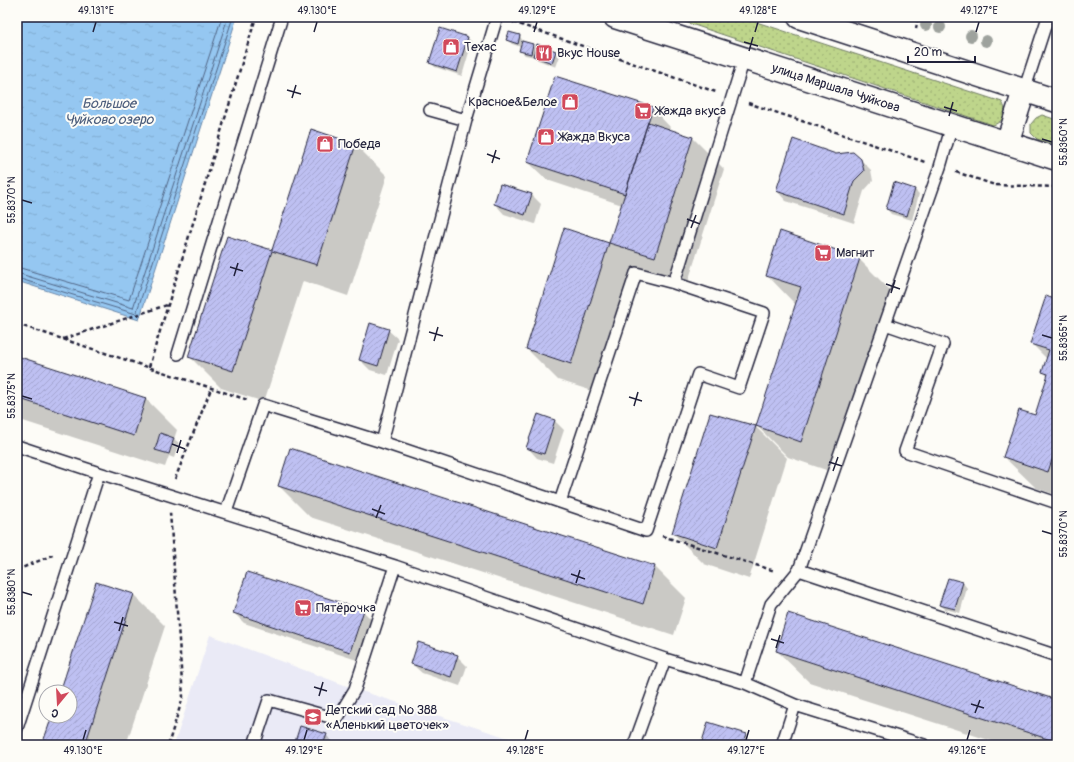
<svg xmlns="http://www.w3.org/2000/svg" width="1074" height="762" font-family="Pangolin,sans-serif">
  <defs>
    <pattern id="grass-dots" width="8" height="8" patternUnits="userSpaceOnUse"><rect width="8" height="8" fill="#bed58b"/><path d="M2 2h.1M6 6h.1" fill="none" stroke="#a3b779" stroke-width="1.8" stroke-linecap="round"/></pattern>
    <pattern id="water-ripples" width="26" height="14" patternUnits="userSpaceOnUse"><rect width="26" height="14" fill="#95c7f1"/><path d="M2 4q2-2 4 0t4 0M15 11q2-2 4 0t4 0" fill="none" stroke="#80abd0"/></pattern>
    <pattern id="building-hatch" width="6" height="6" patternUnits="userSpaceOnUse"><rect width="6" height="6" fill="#bec0f2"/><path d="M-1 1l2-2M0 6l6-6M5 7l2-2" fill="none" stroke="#a3a5d0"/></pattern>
  </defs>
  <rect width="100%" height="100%" fill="#fdfcf7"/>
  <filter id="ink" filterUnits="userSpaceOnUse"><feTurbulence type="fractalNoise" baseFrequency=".025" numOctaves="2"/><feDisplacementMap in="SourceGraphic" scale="8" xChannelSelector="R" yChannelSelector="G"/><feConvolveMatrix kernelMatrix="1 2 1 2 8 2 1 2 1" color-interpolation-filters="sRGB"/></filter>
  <g filter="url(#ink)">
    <path fill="#eaeaf6" d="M210,635L355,689L531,745H174Z"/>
    <path fill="url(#grass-dots)" stroke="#707c63" d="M670,17H741L1002,102C1008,112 1005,121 993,125Z
      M1042,115L1057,120V145L1037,139L1031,133V124L1036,118Z"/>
    <path fill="url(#water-ripples)" stroke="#6785a8" d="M17,17H237L139,320L17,281Z"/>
    <path fill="#0003" d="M441,29L468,38L472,42L462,76L435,67L430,62Z
      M510,33L520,36L524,43L533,45L536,49L556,52L560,56L556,67L538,60L535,57L525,55L520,50L521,47L512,44L507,40Z
      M652,108L670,127L669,130L693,138L724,169L686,288L640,273L602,394L558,380L527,349L565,230L610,244L622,205L547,180L528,162Z
      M311,131L356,145L387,176L348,296L303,281L264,402L221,388L189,356L228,237L273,251Z
      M836,155L861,160L871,170L873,181L864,191L854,223L786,201L777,191Z
      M895,184L915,190L919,194L912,220L891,214L887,209Z
      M532,195L541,204L535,224L504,214L495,204Z
      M859,259L890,290L832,472L788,457L757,426L796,305L767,275Z
      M1057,301V495L1036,488L1004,457L1035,416L1048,377L1043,371L1047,359L1032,344Z
      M388,330L398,339L387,375L370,370L360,360Z
      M17,357L146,399L177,430L174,439L179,443L174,458L169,456L165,467L17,419Z
      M555,421L564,430L553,463L537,458L528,448Z
      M756,427L787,458L749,579L704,564L673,533Z
      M279,486L655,567L686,598L674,635L310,517Z
      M948,579L963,583L967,588L960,613L945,609L940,604Z
      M97,583L134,595L165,626L126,745H44L53,716H70V692H61Z
      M363,611L373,621L360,661L244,623L234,613Z
      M777,651L1057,701V745H1004L809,682Z
      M457,656L467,666L460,686L422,673L412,664Z
      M326,735L336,745H295Z
      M746,735L756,745H702Z"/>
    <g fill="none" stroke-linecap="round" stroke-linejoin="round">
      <path stroke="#506484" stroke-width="1" d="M17,267L129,300L222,17
        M17,273L133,308L228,17
        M17,278L136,314L233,17"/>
    </g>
    <path fill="url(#building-hatch)" stroke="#22223b" d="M440,28L468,37L457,72L429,63Z
      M509,32L520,35L518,44L506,40Z
      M522,41L533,44L531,54L519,51Z
      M537,44L556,51L552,63L533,56Z
      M555,76L653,107L625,194L527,162Z
      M648,122L693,137L655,257L609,243Z
      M311,129L356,144L317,265L272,251L233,371L188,357L227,236L272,250Z
      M793,139L836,154L853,152L861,159L864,171L854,181L844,214L776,191Z
      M894,182L915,189L907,216L886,209Z
      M500,184L532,194L525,215L494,204Z
      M564,228L609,243L571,364L526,349Z
      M780,231L860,258L801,442L756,426L801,287L766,276Z
      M1046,296L1057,300V445L1048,472L1003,457L1019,410L1035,415L1048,374L1042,372L1049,350L1030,344Z
      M370,323L389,329L378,366L359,360Z
      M17,356L146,398L134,436L17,398Z
      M710,413L756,426L717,548L672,533Z
      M538,414L555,420L544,454L526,448Z
      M160,433L174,438L169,454L155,450Z
      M290,448L655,566L643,604L278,486Z
      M247,572L364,610L350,652L233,613Z
      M948,578L963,582L955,609L939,605Z
      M96,582L134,594L85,745H42L52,716H70V692H60Z
      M788,613L1057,700V742L776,651Z
      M418,642L458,655L451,677L411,664Z
      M708,722L747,734L743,745H701Z
      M300,726L327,734L323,745H294Z"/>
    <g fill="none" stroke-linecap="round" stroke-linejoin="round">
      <defs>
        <path id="lane" d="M1024,91L1048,17
          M430,110L466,120
          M885,324L943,344L905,451L1057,503
          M178,354L282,17
          M382,442L560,502L636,273L674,283L744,59
          M17,446L99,473L17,728
          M99,473L395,566L665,659L745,683L795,705L924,745
          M560,502L646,531L698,374L739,388L764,313L674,283
          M226,512L263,405L382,442L466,120L497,17
          M799,570L1057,656
          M745,683L771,604L799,570L940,167L952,125
          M254,745L269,700L337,719L355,689L395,566
          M634,745L665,659
          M782,745L795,705"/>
        <g id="secondary">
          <path id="s1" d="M615,17L1057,159"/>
          <path d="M799,17L1057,101"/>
          <path d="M1007,143L1024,91"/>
        </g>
      </defs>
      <use href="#lane" stroke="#22223b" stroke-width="14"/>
      <use href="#secondary" stroke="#22223b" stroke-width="25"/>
      <path stroke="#22223b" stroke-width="2.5" stroke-dasharray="4 3" stroke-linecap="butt" d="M513,22L716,92
        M916,29L918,17
        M748,103L925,162
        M956,172L995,185L1057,187
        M17,324L248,400
        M63,339L167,305
        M149,367L256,17
        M175,479L211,389
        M662,536L775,571
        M17,570L55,554
        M168,745L183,697L170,512"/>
      <use href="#lane" stroke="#fdfcf7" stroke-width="11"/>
      <use href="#secondary" stroke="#fdfcf7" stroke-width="22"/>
    </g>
    <g fill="#9ea29d">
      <circle cx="926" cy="25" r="6"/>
      <circle cx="940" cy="27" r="6"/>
      <circle cx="971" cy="36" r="6"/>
      <circle cx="986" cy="41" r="6"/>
    </g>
  </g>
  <path fill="none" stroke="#22223b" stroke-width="1.5" d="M93,32L96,22M314,32L317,22M534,32L537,22M755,32L758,22M976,32L979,22M744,42L758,46M749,51L753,37M287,90L301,94M292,98L296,85M944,107L957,111M949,116L953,102M1042,139L1052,142M487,154L500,159M492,163L496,150M22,200L32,203M687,219L700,224M691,228L696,215M230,267L243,271M234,276L238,263M886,284L900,289M891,293L895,280M429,332L443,336M1042,335L1052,338M434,341L438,327M22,396L32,399M629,397L642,401M634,406L638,392M172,444L185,449M177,453L181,440M829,462L842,466M833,471L838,457M372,509L385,514M376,518L381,505M1042,531L1052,534M571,574L585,579M576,583L580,570M22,592L32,595M114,622L128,626M119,631L123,617M771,639L784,643M776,648L780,635M314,687L327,691M319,696L323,682M971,704L984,708M975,713L980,700M83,740L86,730M304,740L307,730M525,740L528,730M746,740L749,730M967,740L970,730"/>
  <defs>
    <symbol id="shop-square" viewBox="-11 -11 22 22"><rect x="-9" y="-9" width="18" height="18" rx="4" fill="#d1495b" stroke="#fdfcf7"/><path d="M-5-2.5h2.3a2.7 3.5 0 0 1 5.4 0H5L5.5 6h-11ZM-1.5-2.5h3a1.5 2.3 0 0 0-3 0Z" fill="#fff"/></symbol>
    <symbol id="restaurant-square" viewBox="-11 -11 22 22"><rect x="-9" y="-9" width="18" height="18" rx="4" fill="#d1495b" stroke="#fdfcf7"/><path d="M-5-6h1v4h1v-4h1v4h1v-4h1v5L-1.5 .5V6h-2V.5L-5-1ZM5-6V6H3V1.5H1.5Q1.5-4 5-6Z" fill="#fff"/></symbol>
    <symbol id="supermarket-square" viewBox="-11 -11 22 22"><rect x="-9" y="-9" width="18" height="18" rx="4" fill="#d1495b" stroke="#fdfcf7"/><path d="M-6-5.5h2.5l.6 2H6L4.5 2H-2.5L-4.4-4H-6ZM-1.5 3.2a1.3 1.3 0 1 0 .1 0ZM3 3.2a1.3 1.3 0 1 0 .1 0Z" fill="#fff"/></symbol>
    <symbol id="school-square" viewBox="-11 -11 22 22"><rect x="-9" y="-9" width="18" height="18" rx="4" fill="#d1495b" stroke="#fdfcf7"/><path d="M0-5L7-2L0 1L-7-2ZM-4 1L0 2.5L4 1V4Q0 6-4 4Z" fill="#fff"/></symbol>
  </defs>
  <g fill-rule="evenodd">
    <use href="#shop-square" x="441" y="37" width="20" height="20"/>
    <use href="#restaurant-square" x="534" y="43" width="20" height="20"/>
    <use href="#shop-square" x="560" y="92" width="20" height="20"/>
    <use href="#supermarket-square" x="633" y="101" width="20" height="20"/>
    <use href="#shop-square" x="536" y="127" width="20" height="20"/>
    <use href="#shop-square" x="315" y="134" width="20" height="20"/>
    <use href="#supermarket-square" x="813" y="243" width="20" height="20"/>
    <use href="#supermarket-square" x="293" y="598" width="20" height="20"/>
    <use href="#school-square" x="303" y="707" width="20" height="20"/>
  </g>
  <g text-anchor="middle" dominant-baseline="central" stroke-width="4" stroke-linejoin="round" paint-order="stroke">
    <g font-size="13" fill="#22223b" stroke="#fdfcf7" text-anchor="start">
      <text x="464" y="47">Техас</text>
      <text x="557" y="53">Вкус House</text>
      <text x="557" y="102" text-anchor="end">Красное&amp;Белое</text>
      <text x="656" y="111">Жажда вкуса</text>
      <text x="559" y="137">Жажда Вкуса</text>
      <text x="338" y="144">Победа</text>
      <text x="836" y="253">Магнит</text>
      <text x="316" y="608">Пятёрочка</text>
      <text x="326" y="710">Детский сад № 388<tspan x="326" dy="15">«Аленький цветочек»</tspan></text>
    </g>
    <g font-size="13" fill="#22223b" stroke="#fdfcf7">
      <text stroke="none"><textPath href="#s1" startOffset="232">улица Маршала Чуйкова</textPath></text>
    </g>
    <g font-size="14" font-style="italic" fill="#4a5c7b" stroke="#fdfcf7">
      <text x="109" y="103">Большое<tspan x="109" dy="16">Чуйково озеро</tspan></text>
    </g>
  </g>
  <rect width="1074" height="762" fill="none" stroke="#fdfcf7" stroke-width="44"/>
  <g transform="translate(58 704) rotate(198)"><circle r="19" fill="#fdfcf7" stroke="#a5a5ac"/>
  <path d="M0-3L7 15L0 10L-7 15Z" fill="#d1495b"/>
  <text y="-6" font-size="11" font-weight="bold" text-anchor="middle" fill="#22223b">С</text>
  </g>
  <path d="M908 56v6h67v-6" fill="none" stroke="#22223b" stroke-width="2"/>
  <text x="914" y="56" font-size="12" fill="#22223b" stroke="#fdfcf7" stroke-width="3" paint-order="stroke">20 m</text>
  <rect x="22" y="22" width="1030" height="718" fill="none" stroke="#22223b" stroke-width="1.5"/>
  <g font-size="10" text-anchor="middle" fill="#22223b">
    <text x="96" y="14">49.131°E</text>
    <text x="317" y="14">49.130°E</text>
    <text x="537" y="14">49.129°E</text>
    <text x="758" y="14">49.128°E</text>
    <text x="979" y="14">49.127°E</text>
    <text transform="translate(1063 142) rotate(-90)" y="4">55.8360°N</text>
    <text transform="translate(11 200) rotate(-90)" y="4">55.8370°N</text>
    <text transform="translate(1063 338) rotate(-90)" y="4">55.8365°N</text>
    <text transform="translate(11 396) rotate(-90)" y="4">55.8375°N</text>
    <text transform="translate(1063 534) rotate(-90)" y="4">55.8370°N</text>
    <text transform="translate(11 592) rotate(-90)" y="4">55.8380°N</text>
    <text x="83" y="754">49.130°E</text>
    <text x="304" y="754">49.129°E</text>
    <text x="525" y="754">49.128°E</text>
    <text x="746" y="754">49.127°E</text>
    <text x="967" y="754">49.126°E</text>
  </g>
</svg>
